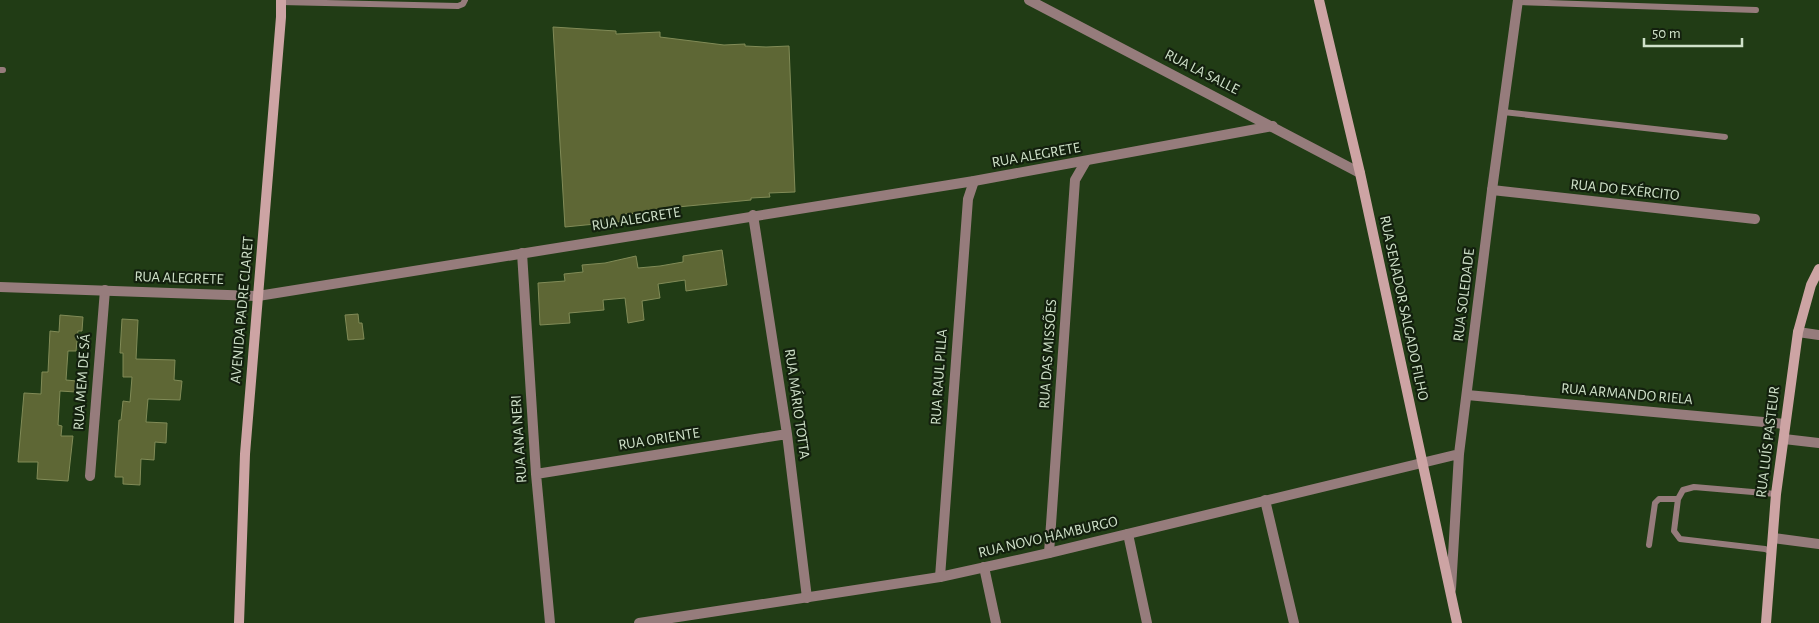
<svg xmlns="http://www.w3.org/2000/svg" width="1819" height="623" font-family="'Alegreya Sans',sans-serif">
  <rect width="100%" height="100%" fill="#213c15"/>
  <path fill="#5e6735" stroke="#818b57" d="M553,27L616,31V34L660,32V37L724,45L745,44V46L766,47L789,46L795,192L769,193L770,197L751,198V200L667,208V211L625,214L626,221L565,227Z
    M722,250L727,285L686,291L685,280L658,284L660,298L642,301L644,320L628,323L625,298L603,300L604,310L569,313L570,323L540,325L538,283L565,281L564,274L583,272L582,265L605,263L636,256L638,268L660,266L683,262V256Z
    M358,314L359,323H362L364,339L348,340L345,315Z
    M60,315L83,317L82,331H78L76,351H68L66,380L77,381L76,392L60,391L58,425L62,426L61,436H73L68,481L37,479L38,462H18L24,393L41,394L42,372H48L50,331L59,332Z
    M122,319L138,320L136,359L175,360L174,380L182,381L180,400L148,399L146,422L167,423L166,443L155,442L154,460L141,459L140,485L123,484V477H115L119,420H121L123,401L130,402L132,377H123V353H120Z"/>
  <g fill="none" stroke-linecap="round" stroke-linejoin="round">
    <path stroke="#967c7c" stroke-width="6" d="M281,2L458,6L463,4L465,0
      M1518,2L1756,10
      M0,70H3
      M1503,112L1725,137
      M1649,545L1655,503L1659,499H1678
      M1770,551L1765,549L1680,539L1674,531L1678,499L1683,490L1694,487L1776,494"/>
    <path stroke="#967c7c" stroke-width="10" d="M1492,190L1755,219
      M753,215L787,434L807,598
      M522,253L536,474L550,623
      M1798,332L1819,335
      M1467,395L1785,424
      M1784,439L1819,443
      M536,474L787,434
      M90,476L105,290
      M1265,500L1294,623
      M1128,534L1147,623
      M1773,538L1819,544
      M1049,553L1075,180L1086,161
      M984,567L996,623
      M940,577L968,199L974,181"/>
    <path stroke="#967c7c" stroke-width="10" d="M1029,0L1360,173
      M0,287L258,296L974,181L1273,126
      M1451,589L1459,454L1492,190L1518,0
      M639,623L940,577L1049,553L1459,454"/>
    <path stroke="#cda4a4" stroke-width="10" d="M1319,0L1360,173L1457,623
      M239,623L245,454L281,17V0
      M1766,623L1776,494L1798,332L1811,285L1819,269"/>
  </g>
  <g text-anchor="middle" dominant-baseline="central" stroke-width="4.5" stroke-linejoin="round" paint-order="stroke">
    <g font-size="15" fill="#cfe1c9" stroke="#13200e">
      <text transform="translate(1202 72) rotate(27)">RUA LA SALLE</text>
      <text transform="translate(1036 155) rotate(-10)">RUA ALEGRETE</text>
      <text transform="translate(1625 190) rotate(6)">RUA DO EXÉRCITO</text>
      <text transform="translate(636 219) rotate(-9)">RUA ALEGRETE</text>
      <text transform="translate(179 278) rotate(2)">RUA ALEGRETE</text>
      <text transform="translate(1464 295) rotate(-83)">RUA SOLEDADE</text>
      <text transform="translate(1404 308) rotate(78)">RUA SENADOR SALGADO FILHO</text>
      <text transform="translate(242 310) rotate(-85)">AVENIDA PADRE CLARET</text>
      <text transform="translate(1048 354) rotate(-86)">RUA DAS MISSÕES</text>
      <text transform="translate(939 377) rotate(-86)">RUA RAUL PILLA</text>
      <text transform="translate(82 382) rotate(-86)">RUA MEM DE SÁ</text>
      <text transform="translate(1627 394) rotate(5)">RUA ARMANDO RIELA</text>
      <text transform="translate(797 404) rotate(82)">RUA MÁRIO TOTTA</text>
      <text transform="translate(519 439) rotate(-94)">RUA ANA NERI</text>
      <text transform="translate(659 439) rotate(-9)">RUA ORIENTE</text>
      <text transform="translate(1768 442) rotate(-83)">RUA LUÍS PASTEUR</text>
      <text transform="translate(1048 537) rotate(-13)">RUA NOVO HAMBURGO</text>
    </g>
  </g>
  <path d="M1644 38v8h98v-8" fill="none" stroke="#cfe1c9" stroke-width="2.5"/>
  <text x="1652" y="38" font-size="15" fill="#cfe1c9" stroke="#13200e" stroke-width="4" paint-order="stroke">50 m</text>
</svg>
